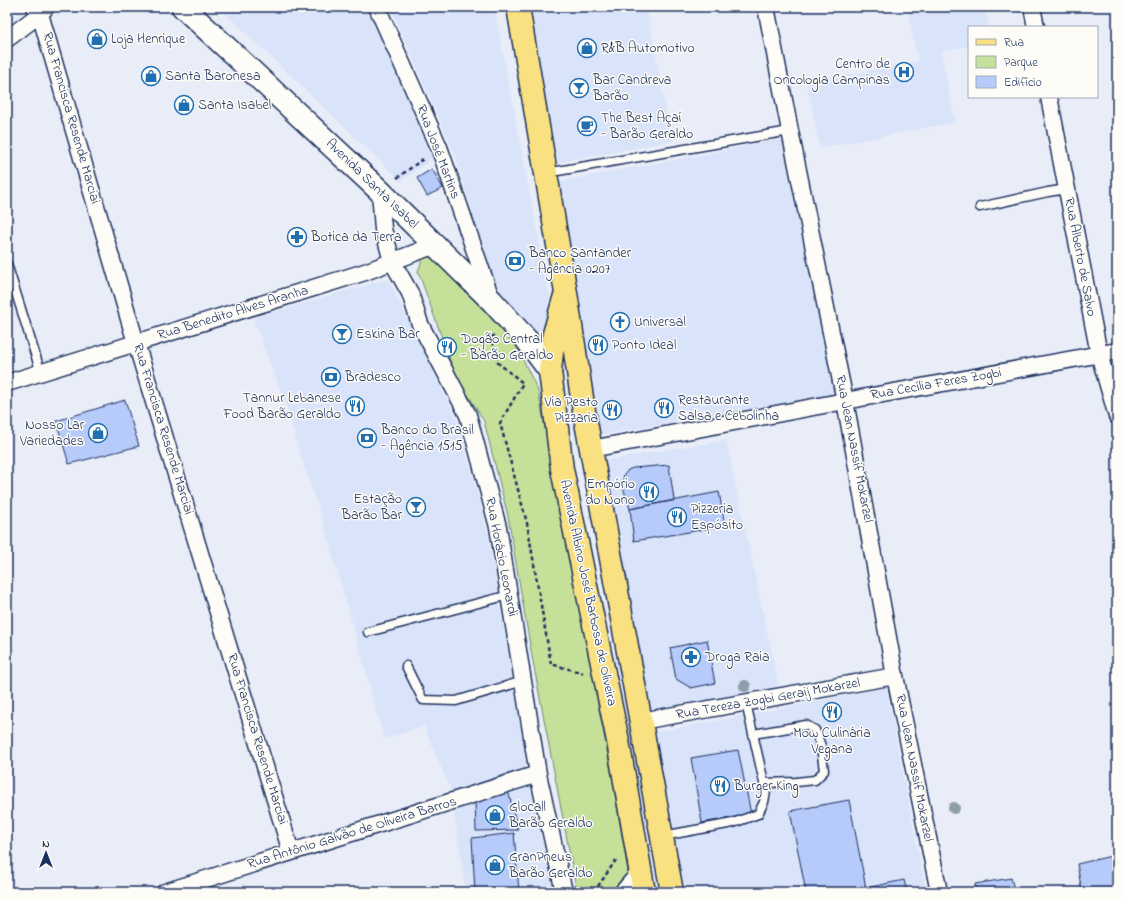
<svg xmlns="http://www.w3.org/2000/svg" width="1124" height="899" font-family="'Indie Flower',sans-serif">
  <rect width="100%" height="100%" fill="#e8edf8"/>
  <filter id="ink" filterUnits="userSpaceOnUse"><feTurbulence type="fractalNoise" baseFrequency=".025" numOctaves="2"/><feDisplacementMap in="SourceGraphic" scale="8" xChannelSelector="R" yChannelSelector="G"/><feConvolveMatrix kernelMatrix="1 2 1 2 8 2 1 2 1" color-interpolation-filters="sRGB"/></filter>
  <g filter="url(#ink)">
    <path fill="#d9e3f9" d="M219,7H369L439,154L401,181Z
      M390,7H494L551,303L540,336L491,280L455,154Z
      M531,7H646L672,141L555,163Z
      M907,7H985L989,27H969V46L941,51L955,122L820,148L807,83L918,61Z
      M783,139L835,394L599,435L554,183Z
      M388,279L457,420L487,528L531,790L554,892H466L451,791L424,726L384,739L362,657L321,516L299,450L288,410L253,318Z
      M726,440L779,687L648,715L602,461Z
      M886,688L926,892H675L652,733Z"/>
    <path fill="#c5e098" stroke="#70887b" d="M436,257L517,347L538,391L612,777L628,872L610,892H577L531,651L508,516L484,421L455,374L418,271L423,258Z"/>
    <path fill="#b7cbfa" stroke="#1b2f5e" d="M432,169L443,188L427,196L417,178Z
      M125,400L139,446L69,464L56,421Z
      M669,465L674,500L630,509L622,484L624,475L628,470L633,468Z
      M719,492L725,526L634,541L630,509Z
      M707,640L715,683L691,688L676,679L670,648Z
      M738,750L751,814L702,823L691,758Z
      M508,790L518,830L476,831L475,801Z
      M849,800L866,888L846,892H806L790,811Z
      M514,833L519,892H475L472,838Z
      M1116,855L1117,865V892H1082L1077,864Z
      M1011,878L1015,892H977L975,884Z
      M904,880L907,892H846L866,888Z"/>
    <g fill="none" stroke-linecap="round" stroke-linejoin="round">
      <defs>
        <path id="service" d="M546,173L790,131
          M980,207L1048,192L1067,189
          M7,264L41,373
          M368,632L509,595
          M406,666L423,700L456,701L523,681
          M753,734L806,725L815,730L821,746L824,771L815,780L796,782L764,783
          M663,836L733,823L758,814L764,802L766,791L746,703"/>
        <path id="minor" d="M35,7L40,14L136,343L291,852
          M377,7L439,147L491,298
          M766,7L790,131L845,401L895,676L939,892
          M1032,7L1036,27
          M7,39L40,14L46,7
          M1049,97L1099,354L1117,416
          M380,191L383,229L392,261L410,293L420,324L468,415L498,527L538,774L564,892
          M7,383L365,272L435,245
          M591,449L845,401L1117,351
          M641,721L895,676
          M165,892L538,774
          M623,892L640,872"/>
        <path id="secondary" d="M183,7L380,191L492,301L526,339L550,371"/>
        <path id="primary" d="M518,7L566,293L584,411L672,892
          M564,299L554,334L550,371L562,469L618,741L644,892"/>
      </defs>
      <use href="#service" stroke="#1b2f5e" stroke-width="11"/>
      <use href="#minor" stroke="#1b2f5e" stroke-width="19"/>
      <use href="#secondary" stroke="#1b2f5e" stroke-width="25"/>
      <use href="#primary" stroke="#1b2f5e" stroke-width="25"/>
      <path stroke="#1b2f5e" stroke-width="2.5" stroke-dasharray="4 3" stroke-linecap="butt" d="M397,178L423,159
        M494,335L492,338L498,363L523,383L500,423L527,523L551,664L583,673
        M594,892L616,860"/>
      <use href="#service" stroke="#fdfcf7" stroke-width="8"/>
      <use href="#minor" stroke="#fdfcf7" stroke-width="16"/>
      <use href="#secondary" stroke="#fdfcf7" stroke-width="22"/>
      <use href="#primary" stroke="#f9e181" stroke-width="22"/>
    </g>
    <g fill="#8f9dab">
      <circle cx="745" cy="686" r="6"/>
      <circle cx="954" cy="808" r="6"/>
    </g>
  </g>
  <defs>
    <symbol id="shop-ring" viewBox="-11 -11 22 22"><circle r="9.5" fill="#fdfcf7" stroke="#1f6fb2" stroke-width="1.5"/><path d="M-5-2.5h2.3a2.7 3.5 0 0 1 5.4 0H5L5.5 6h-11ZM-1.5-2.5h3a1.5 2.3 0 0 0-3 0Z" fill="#1f6fb2"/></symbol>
    <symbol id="hospital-ring" viewBox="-11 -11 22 22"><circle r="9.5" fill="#fdfcf7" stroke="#1f6fb2" stroke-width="1.5"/><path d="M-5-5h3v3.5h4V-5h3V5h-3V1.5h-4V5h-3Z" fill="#1f6fb2"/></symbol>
    <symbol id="bar-ring" viewBox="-11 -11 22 22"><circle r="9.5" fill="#fdfcf7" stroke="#1f6fb2" stroke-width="1.5"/><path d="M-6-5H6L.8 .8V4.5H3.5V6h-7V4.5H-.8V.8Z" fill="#1f6fb2"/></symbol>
    <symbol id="cafe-ring" viewBox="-11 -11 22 22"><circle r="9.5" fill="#fdfcf7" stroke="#1f6fb2" stroke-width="1.5"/><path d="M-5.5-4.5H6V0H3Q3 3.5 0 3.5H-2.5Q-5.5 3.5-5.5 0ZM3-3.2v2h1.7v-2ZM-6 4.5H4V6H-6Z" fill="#1f6fb2"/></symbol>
    <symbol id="pharmacy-ring" viewBox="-11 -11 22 22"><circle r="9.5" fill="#fdfcf7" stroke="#1f6fb2" stroke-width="1.5"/><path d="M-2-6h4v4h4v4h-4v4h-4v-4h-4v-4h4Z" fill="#1f6fb2"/></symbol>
    <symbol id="bank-ring" viewBox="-11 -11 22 22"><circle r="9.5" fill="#fdfcf7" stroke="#1f6fb2" stroke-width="1.5"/><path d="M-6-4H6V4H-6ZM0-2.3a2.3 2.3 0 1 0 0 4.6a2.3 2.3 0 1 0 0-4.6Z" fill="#1f6fb2"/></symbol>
    <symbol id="church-ring" viewBox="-11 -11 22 22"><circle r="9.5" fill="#fdfcf7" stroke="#1f6fb2" stroke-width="1.5"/><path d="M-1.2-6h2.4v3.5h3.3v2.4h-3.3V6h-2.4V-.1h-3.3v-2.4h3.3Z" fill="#1f6fb2"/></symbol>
    <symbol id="restaurant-ring" viewBox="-11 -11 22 22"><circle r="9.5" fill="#fdfcf7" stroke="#1f6fb2" stroke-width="1.5"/><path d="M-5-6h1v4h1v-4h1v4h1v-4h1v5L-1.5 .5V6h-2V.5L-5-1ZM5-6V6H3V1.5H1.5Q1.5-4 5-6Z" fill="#1f6fb2"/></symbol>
  </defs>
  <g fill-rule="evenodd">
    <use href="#shop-ring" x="86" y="28" width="22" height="22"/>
    <use href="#shop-ring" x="576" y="37" width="22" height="22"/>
    <use href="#hospital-ring" x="893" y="61" width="22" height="22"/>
    <use href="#shop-ring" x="140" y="65" width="22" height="22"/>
    <use href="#bar-ring" x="568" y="77" width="22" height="22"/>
    <use href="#shop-ring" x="173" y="94" width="22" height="22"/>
    <use href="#cafe-ring" x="576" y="115" width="22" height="22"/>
    <use href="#pharmacy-ring" x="286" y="226" width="22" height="22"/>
    <use href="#bank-ring" x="504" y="250" width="22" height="22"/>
    <use href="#church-ring" x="609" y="311" width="22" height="22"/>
    <use href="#bar-ring" x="331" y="323" width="22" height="22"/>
    <use href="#restaurant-ring" x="587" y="334" width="22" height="22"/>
    <use href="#restaurant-ring" x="436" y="336" width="22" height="22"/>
    <use href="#bank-ring" x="320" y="366" width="22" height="22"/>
    <use href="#restaurant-ring" x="344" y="395" width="22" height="22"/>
    <use href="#restaurant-ring" x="653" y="397" width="22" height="22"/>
    <use href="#restaurant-ring" x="601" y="399" width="22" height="22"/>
    <use href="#shop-ring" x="87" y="422" width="22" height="22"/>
    <use href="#bank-ring" x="356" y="427" width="22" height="22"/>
    <use href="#restaurant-ring" x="638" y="481" width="22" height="22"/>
    <use href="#bar-ring" x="405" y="496" width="22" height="22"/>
    <use href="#restaurant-ring" x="666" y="506" width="22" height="22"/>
    <use href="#pharmacy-ring" x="680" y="646" width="22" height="22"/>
    <use href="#restaurant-ring" x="821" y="701" width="22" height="22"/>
    <use href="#restaurant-ring" x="709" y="775" width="22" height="22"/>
    <use href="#shop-ring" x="484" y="804" width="22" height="22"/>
    <use href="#shop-ring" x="484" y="854" width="22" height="22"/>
  </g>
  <g text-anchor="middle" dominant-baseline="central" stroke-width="3" stroke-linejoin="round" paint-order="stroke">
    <g font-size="14" fill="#1b2f5e" stroke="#fdfcf7" text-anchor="start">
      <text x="111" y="39">Loja Henrique</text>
      <text x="601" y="48">R&amp;B Automotivo</text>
      <text x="890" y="64" text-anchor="end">Centro de<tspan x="890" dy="16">Oncologia Campinas</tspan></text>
      <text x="165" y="76">Santa Baronesa</text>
      <text x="593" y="80">Bar Candreva<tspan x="593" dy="16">Barão</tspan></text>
      <text x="198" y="105">Santa Isabel</text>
      <text x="601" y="118">The Best Açaí<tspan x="601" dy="16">- Barão Geraldo</tspan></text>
      <text x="311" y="237">Botica da Terra</text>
      <text x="529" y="253">Banco Santander<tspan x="529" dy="16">- Agência 0207</tspan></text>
      <text x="634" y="322">Universal</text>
      <text x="356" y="334">Eskina Bar</text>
      <text x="461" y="339">Dogão Central<tspan x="461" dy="16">- Barão Geraldo</tspan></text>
      <text x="612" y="345">Ponto Ideal</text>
      <text x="345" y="377">Bradesco</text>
      <text x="341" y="398" text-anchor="end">Tannur Lebanese<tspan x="341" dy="16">Food Barão Geraldo</tspan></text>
      <text x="678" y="400">Restaurante<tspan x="678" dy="16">Salsa e Cebolinha</tspan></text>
      <text x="598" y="402" text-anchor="end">Via Pesto<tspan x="598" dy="16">Pizzaria</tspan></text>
      <text x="84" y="425" text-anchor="end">Nosso Lar<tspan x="84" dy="16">Variedades</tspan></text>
      <text x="381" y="430">Banco do Brasil<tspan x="381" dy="16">- Agência 1515</tspan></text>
      <text x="635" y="484" text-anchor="end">Empório<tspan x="635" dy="16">do Nono</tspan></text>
      <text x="402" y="499" text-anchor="end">Estação<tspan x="402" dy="16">Barão Bar</tspan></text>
      <text x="691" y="509">Pizzeria<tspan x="691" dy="16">Espósito</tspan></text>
      <text x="705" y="657">Droga Raia</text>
      <text x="832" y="733" text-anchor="middle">Mow Culinária<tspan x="832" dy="16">Vegana</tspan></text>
      <text x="734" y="786">Burger King</text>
      <text x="509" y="807">Glocall<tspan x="509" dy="16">Barão Geraldo</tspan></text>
      <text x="509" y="857">GranPneus<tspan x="509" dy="16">Barão Geraldo</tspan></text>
    </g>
    <g font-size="14" fill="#1b2f5e" stroke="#fdfcf7">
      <text transform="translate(71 118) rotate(74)">Rua Francisca Resende Marciai</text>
      <text transform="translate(438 152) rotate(69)">Rua José Martins</text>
      <text transform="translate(372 184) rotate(44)">Avenida Santa Isabel</text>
      <text transform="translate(1080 257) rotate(79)">Rua Alberto de Salvo</text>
      <text transform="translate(233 313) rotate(-17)">Rua Benedito Alves Aranha</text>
      <text transform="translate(936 384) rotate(-10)">Rua Cecília Feres Zogbi</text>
      <text transform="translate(163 429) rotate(73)">Rua Francisca Resende Marciai</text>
      <text transform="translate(854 449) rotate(79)">Rua Jean Nassif Mokarzel</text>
      <text transform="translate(501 557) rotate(79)">Rua Horácio Leonardi</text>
      <text transform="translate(588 593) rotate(78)">Avenida Albino José Barbosa de Oliveira</text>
      <text transform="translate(768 699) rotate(-10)">Rua Tereza Zogbi Geraij Mokarzel</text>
      <text transform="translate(257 739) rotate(73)">Rua Francisca Resende Marciai</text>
      <text transform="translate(914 768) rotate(79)">Rua Jean Nassif Mokarzel</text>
      <text transform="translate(352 833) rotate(-17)">Rua Antônio Galvão de Oliveira Barros</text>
    </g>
  </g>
  <rect width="1124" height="899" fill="none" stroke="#fdfcf7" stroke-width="24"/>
  <rect x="12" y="12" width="1100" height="875" fill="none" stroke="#1b2f5e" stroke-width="1.5" filter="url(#ink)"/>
  <rect x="968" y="26" width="130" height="72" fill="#fdfcf7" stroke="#a3aaba"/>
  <rect x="976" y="39" width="20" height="6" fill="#f9e181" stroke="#a3aaba"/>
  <text x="1004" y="46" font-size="12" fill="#1b2f5e">Rua</text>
  <rect x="976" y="56" width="20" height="12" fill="#c5e098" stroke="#a3aaba"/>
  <text x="1004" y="66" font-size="12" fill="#1b2f5e">Parque</text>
  <rect x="976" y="76" width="20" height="12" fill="#b7cbfa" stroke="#a3aaba"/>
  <text x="1004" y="86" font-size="12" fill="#1b2f5e">Edifício</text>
  <g transform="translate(46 853)" stroke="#fdfcf7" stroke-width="3" paint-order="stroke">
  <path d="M0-3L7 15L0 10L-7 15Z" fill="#1b2f5e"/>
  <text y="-6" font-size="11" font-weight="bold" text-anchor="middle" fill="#1b2f5e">N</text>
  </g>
</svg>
